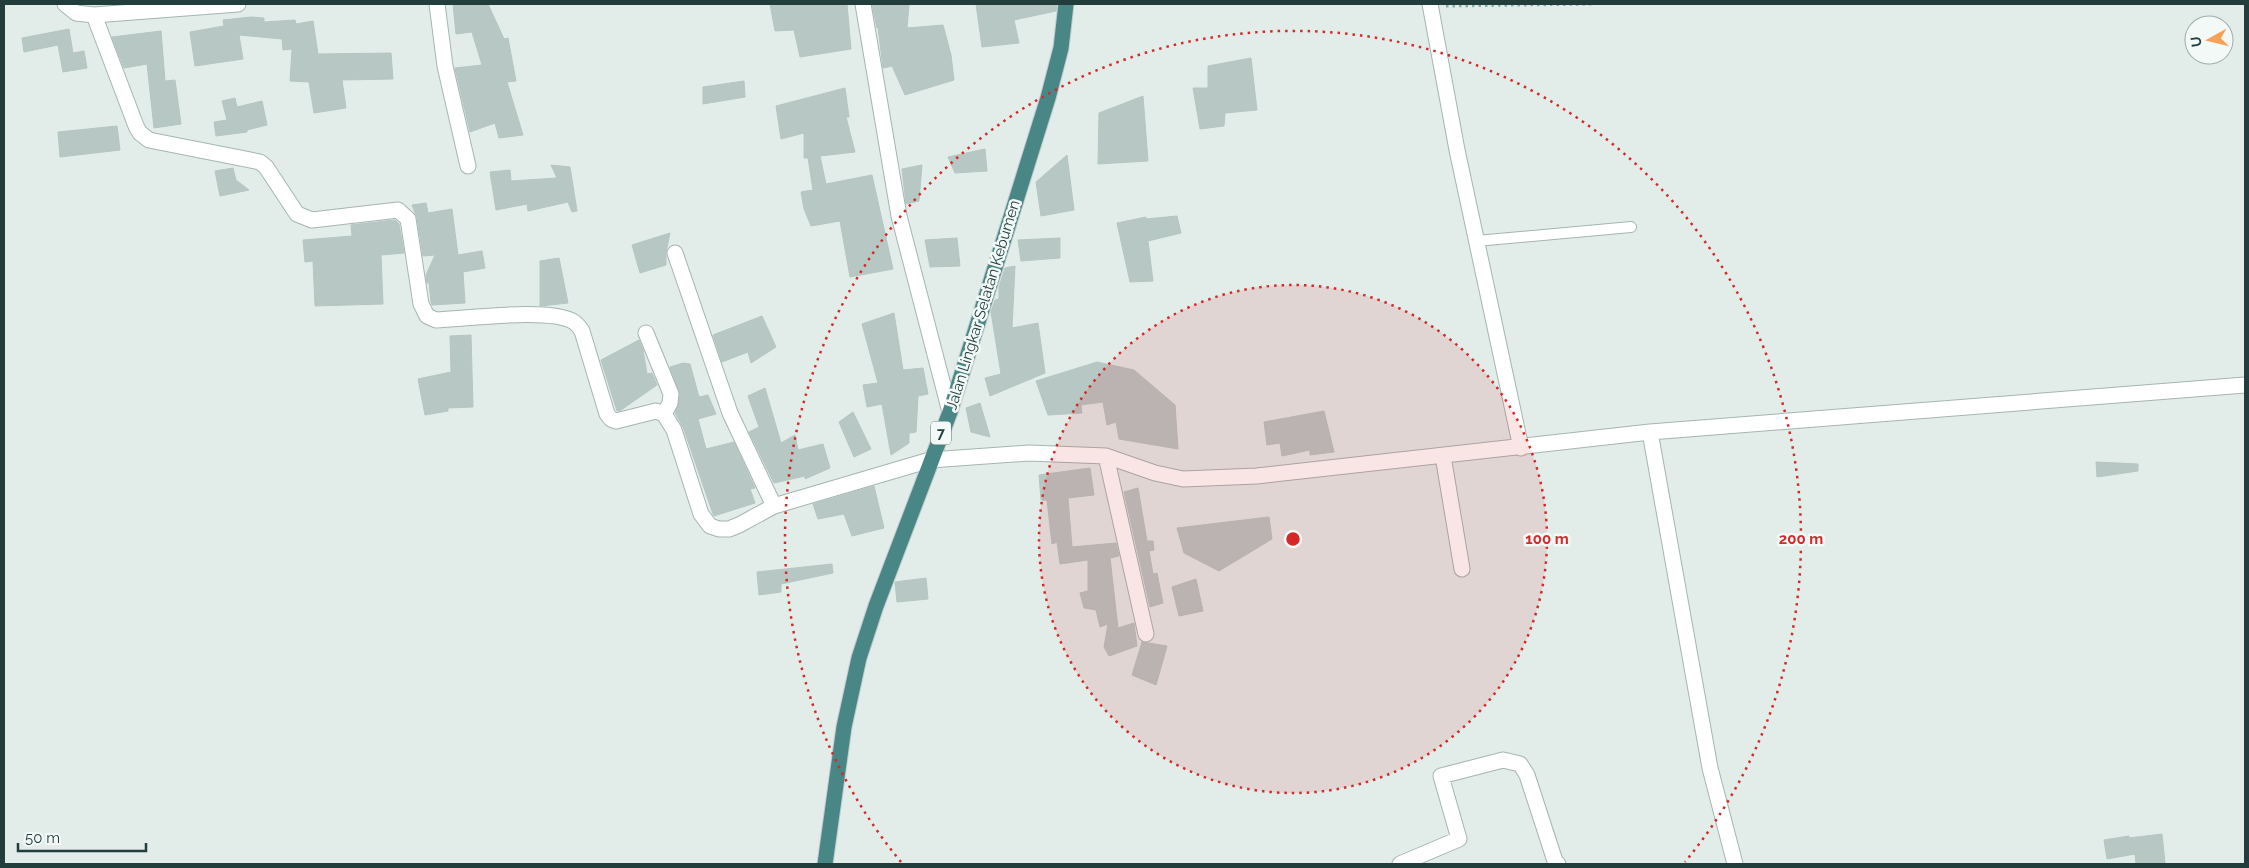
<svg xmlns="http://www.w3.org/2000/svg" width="2249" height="868" font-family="Raleway,sans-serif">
  <rect width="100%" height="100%" fill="#e2edea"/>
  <path fill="#b7c7c4" stroke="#b4c6c3" d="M453,4H488L504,39L508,38L516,81L507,82L523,135L499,138L495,123L470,132L455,68L482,65L472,32L456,34Z
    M770,4H847L851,49L800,57L794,30L775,31Z
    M872,4H909L907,28L943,25L951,55L954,80L905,95L892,66L883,68L878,27L877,28Z
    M976,4H1057L1056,11L1014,20L1019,43L982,47Z
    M251,17L264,18V22L295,20L296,24L313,21L318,54L391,53L393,79L342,80L346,108L314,113L309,82L290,81L292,49L283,50L282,39L239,35L243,59L195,66L190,32L224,26L223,20Z
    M69,29L73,53L84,51L87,68L63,72L58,45L24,52L22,38Z
    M161,31L165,81L175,80L181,124L154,128L147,64L124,68L112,37Z
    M1251,58L1257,110L1225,113L1224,126L1200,129L1193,88H1208V66Z
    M744,81L745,97L703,104V87Z
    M845,88L849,117H846L855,152L820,156L826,184L872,175L893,269L850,277L840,221L811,226L804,209L801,192L813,190L808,158H804V133L781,139L776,106Z
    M1143,96L1148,161L1098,164L1099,113Z
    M235,98L237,107L262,101L267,125L247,130V132L216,136L214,122L227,120L222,101Z
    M117,126L120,150L60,157L58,132Z
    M985,149L987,171L955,173L948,157Z
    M1067,155L1074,210L1041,216L1036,182Z
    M551,165L570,167L577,211L572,212L568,202L528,211L527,204L496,210L490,172L510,170L511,181L557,178Z
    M922,165L919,201L906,204L902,169Z
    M233,168L236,180L249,190L220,196L215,171Z
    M426,203L428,213L452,209L458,255L482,251L485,268L463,272L465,303L432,305L431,302L429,283H427L426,275L435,255L423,256L417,218L412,205Z
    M1177,216L1181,233L1148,241L1153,281L1130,282L1117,223L1146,217V219Z
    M395,220L399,224L404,253L381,255L383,304L315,306L313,261L305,262L303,240L352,236L351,225Z
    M670,233L666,252V265L640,273L632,245Z
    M957,238L960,266L930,267L925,240Z
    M1060,238V258L1021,261L1018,240Z
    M559,258L568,303L540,306V261Z
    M1015,266L1012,328L1038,323L1045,373L990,396L985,378L1001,374L991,312L995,300L999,299V287L1005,268Z
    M894,313L903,370L923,368L928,394L918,396L916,432L909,433V443L891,455L882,404L867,407L863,385L878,383L862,324Z
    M762,316L776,347L751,363L748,352L722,362L713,335Z
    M471,335L473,407L448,408V411L425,415L418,379L451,372L450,336Z
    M639,340L643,350L647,374L652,373L657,385L621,410L617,411L601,360Z
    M1097,362L1134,370L1175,405L1178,449L1119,439L1116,422L1107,425L1103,402L1081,405L1082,413L1048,415L1036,381Z
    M683,363L690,364L699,397L708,395L716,414L698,419L706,449L734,442L755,488L750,489L755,503L714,516L713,514L683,427L675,413L680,395L670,367Z
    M765,388L781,443L795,435L798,450L823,444L830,468L805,479V476L774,483L749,432L759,427L748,396Z
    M980,403L990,437L971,432L966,408Z
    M1324,411L1334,452L1310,455V450L1282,456L1280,443L1267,445L1264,422Z
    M853,412L871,449L854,457L839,422Z
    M2096,462L2138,464V471L2097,477Z
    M1090,468L1094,495L1068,498L1072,547L1116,543L1119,556L1110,558L1118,628L1134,623L1137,646L1109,656L1104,647L1108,624L1100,627L1096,610L1084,608L1080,593L1088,591V560L1060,564L1057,542L1052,544L1047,500H1041L1039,475Z
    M874,486L884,528L852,536L844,514L818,519L813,504Z
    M1138,488L1147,541H1153L1154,550L1149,551L1153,574L1157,573L1163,603L1150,607L1124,492Z
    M1269,517L1272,539L1219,571L1184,553L1177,528Z
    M832,564L833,573L781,584V592L759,595L757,572Z
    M926,578L928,599L897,602L895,582Z
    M1196,579L1203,611L1179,616L1172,587Z
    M1142,642L1167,646L1156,685L1132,675Z
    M2162,834L2165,863L2136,864L2135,854L2107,859L2104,840L2129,836V838Z"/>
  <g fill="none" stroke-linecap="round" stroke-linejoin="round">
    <defs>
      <path id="service" d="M1476,241L1631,227"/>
      <path id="minor" d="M65,4L76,13L94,15L136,126L140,133L149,140L260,162L266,167L297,214L312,220L398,210L408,219L421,304L427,316L436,320C466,319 551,307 574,322C577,324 580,328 582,331L607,414L611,419L616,421L656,411L664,414L674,430L701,514L710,526L719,529H729L739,525L774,506L930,460L1029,453L1106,456L1155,473L1183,479L1257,476L1650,432L1710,768L1735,864
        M437,4L445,66L468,166
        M863,4L899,216L950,412
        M1430,4L1457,150L1521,448
        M94,15L238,4
        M675,253L730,413L774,506
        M646,333L671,394L670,403L664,414
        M1650,432L2245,385
        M1106,456L1146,634
        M1443,456L1462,569
        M1400,864L1459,839L1441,776L1503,760L1520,764L1527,775L1555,861L1558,864"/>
      <path id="trunk" d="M825,864L844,727L859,658L876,606L950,412L1048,98L1061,48L1066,4"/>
    </defs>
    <use href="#service" stroke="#a4b5b3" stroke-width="12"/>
    <use href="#minor" stroke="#a4b5b3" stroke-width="17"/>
    <use href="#trunk" stroke="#c1c9c9" stroke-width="17"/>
    <path stroke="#81b1ad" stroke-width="3" stroke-dasharray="2.5 4" stroke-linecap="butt" d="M1446,6L1594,4"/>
    <use href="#service" stroke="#fff" stroke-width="10"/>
    <use href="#minor" stroke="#fff" stroke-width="15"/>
    <use href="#trunk" stroke="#488786" stroke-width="15"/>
  </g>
  <circle cx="1293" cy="539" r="254" fill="#d62828" fill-opacity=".12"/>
  <g fill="none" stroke="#d62828" stroke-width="2.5" stroke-dasharray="2.5 5">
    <circle cx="1293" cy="539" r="254"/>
    <path d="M901 862A508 508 0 1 1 1685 862"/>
  </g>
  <g text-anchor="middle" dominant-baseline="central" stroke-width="5" stroke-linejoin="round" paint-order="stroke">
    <rect fill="#f2f9f7" stroke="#607675" stroke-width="1" x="931" y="421.5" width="20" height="23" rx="4"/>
    <g font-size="14" font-weight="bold" fill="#213e3d">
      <text x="941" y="433">7</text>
    </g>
    <g font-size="15" fill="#213e3d" stroke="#f2f9f7">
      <text transform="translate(983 305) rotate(-73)">Jalan Lingkar Selatan Kebumen</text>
    </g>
  </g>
  <circle cx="1293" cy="539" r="8" fill="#d62828" stroke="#f2f9f7" stroke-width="2.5"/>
  <g font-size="15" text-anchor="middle" font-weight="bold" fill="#d62828" stroke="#f2f9f7" stroke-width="5" stroke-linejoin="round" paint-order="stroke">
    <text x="1547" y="544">100 m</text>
    <text x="1801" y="544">200 m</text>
  </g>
  <rect width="2249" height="868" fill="none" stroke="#213e3d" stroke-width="10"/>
  <g transform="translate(2209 40) rotate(262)"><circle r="24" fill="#f2f9f7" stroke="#9eaead"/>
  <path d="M0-4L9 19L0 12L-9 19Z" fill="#f6a156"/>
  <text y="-8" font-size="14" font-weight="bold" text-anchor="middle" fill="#213e3d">U</text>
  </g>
  <path d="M18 843v8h128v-8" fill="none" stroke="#213e3d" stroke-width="2.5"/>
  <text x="25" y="843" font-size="15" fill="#213e3d" stroke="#f2f9f7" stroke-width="4" paint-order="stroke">50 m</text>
</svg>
